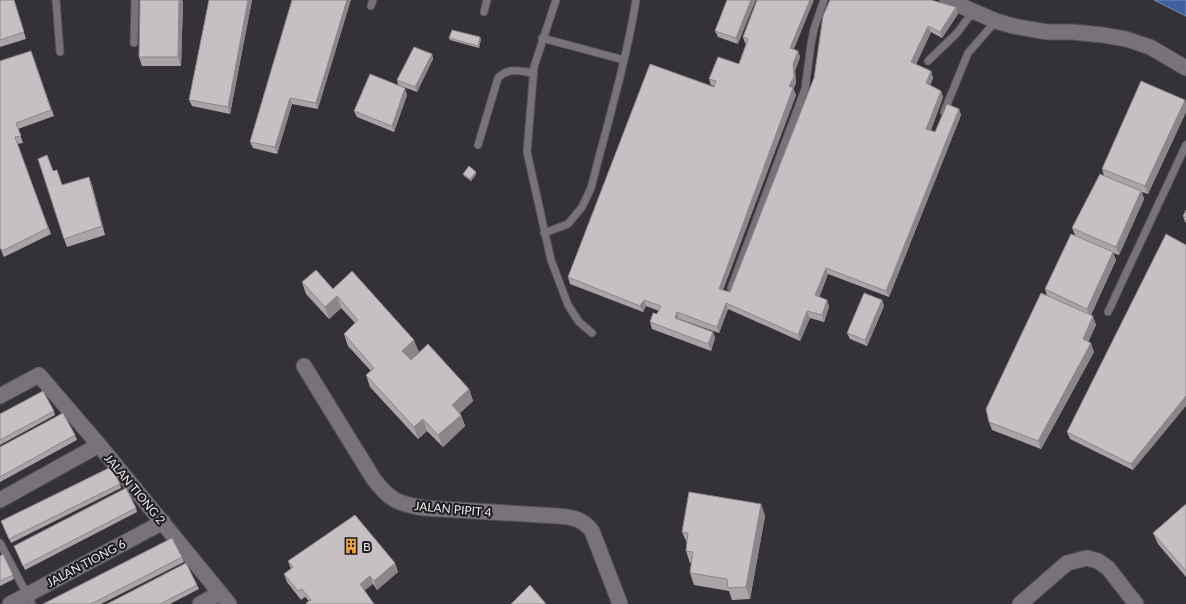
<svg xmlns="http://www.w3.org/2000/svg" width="1186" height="604" font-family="Lato,sans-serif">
  <rect width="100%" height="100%" fill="#353237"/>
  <path fill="#41609f" stroke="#758ab7" d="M1154,0H1186V16Z"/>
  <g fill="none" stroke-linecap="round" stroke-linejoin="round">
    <defs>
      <path id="lane" d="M56,0L60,52
        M556,0L534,67L527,152L551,260L568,305L579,322L592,333
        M371,6L373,0
        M484,12L487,0
        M542,38L624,60
        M134,43L135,0
        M928,61L957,33L969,17L975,12
        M944,112L968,53L996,21
        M478,145L498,78C509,67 519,71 533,73
        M544,233L568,224L582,207L591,188C607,125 626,63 636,0
        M731,288L805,89L811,44L814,29L824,0
        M1108,312L1186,145
        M0,543L32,604"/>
      <path id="street" d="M947,0L996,21L1013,26L1047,32H1073L1103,35L1126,39L1150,47L1186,68
        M304,366L373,478C389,500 398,504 424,508L558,516C572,517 583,519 592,531L620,604
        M0,396L39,375L99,445L229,604
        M0,500L99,445
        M10,604L163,522
        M200,604L220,593
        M1020,604L1067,563L1087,558L1098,561L1108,568L1136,604"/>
    </defs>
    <use href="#lane" stroke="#535155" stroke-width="9"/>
    <use href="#street" stroke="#535155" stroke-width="17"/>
    <use href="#lane" stroke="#777379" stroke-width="7"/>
    <use href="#street" stroke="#777379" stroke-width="15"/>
  </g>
  <path fill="#aaa4a9" d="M0,0H14L26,39L0,47Z
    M209,0H252L230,114L192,106L189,100Z
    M292,0L318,109L292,104L277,154L253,148L250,142Z
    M727,0L738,44L718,37L715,31Z
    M183,1L181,66H142L139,57Z
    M956,7L958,14L942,38L931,32L916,64L931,71L933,78L930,85L941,91L943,97L931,130L935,132L959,109L961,115L889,297L828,274L819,297L827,300L829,307L824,322L810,318L800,341L728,309L719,333L679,319V320L713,332L715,338L711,351L652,329L650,322L657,314L659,311L646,306L643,312L570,284L568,277L714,87V86L711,85L709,79L739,64L746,44L745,43L743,37L794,49L798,51L800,57L795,71L796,83L793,88L796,95L723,290L730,292L814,78Z
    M449,38L481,39L479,48L450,40Z
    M31,51L54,116L18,129L23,143L17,144L51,234L4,257L0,248V61Z
    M432,54L433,59L417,92L398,85L397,80Z
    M407,95L394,132L357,117L354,111Z
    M1185,100L1186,104V112L1148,194L1142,192L1144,199L1119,255L1113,253L1116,260L1091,315L1096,325L1088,342L1094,352L1041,449L992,430L989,422L1047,296L1045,289L1075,235L1072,228L1104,176L1102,169Z
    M53,171L63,185H92L105,235L67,247L64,239Z
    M463,174H476L471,181L464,176Z
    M1186,210V223L1185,222L1183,216Z
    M1186,245L1133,470L1070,439L1067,432Z
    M302,282L333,289L419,352L410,359L411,360L469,389L473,401L460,413L461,415L465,426L443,447L427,431L418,439L370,387L366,375L371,371L348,346L344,334L355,323L341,308L329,319L306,294Z
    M882,300L884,306L867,346L850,339L847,333Z
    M54,411L55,415L0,445V414Z
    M75,435L77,440L0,482V447Z
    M120,484L121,488L11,543L1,521Z
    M761,504L765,516L750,599L732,600L729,591L694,585L690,573L691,563H690L686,551L687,543L682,532Z
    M1186,504V577L1158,544L1153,533Z
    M136,508L137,512L25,570L14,546Z
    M0,556L13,575L14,579L0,586Z
    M182,557L184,562L101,604H43Z
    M288,561L395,563L398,572L377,590L373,584L309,601L305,597L301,600L287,582L284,574L291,569Z
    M197,585L199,589L170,604H107Z"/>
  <path fill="#8b8689" d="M179,0H182L183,1L181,66L178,57Z
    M248,0H252L230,114L228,107Z
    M347,0H351L318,109L316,103Z
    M751,0H756L738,44L736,38Z
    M810,0H814L792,54L790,48Z
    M956,7L958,14L942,38L940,32Z
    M928,26L931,32L914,69L911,62Z
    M480,37L481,39L479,48L478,46Z
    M798,51L800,57L795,71L796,83L792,93L789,86L793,64Z
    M432,54L433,59L417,92L415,87Z
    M931,71L933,78L928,89L926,83Z
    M405,88L407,95L394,132L392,126Z
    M793,88L796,95L721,295L719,289Z
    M941,91L943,97L929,135L926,129Z
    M290,98L292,104L277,154L275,147Z
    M1185,100L1186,104V112L1148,194L1145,186Z
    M959,109L961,115L889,297L886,291Z
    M476,172V174L471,181L470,179Z
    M89,177L92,185L105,235L102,226Z
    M1141,191L1144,199L1119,255L1116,247Z
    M1113,252L1116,260L1090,317L1087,309Z
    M826,268L828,274L818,301L815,295Z
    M337,296L341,308L329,319L325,307Z
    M644,300L646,306L643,312L640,306Z
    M827,300L829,307L824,322L822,315Z
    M882,300L884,306L867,346L865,340Z
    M726,303L728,309L719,333L717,327Z
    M807,311L810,318L800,341L798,335Z
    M677,312L679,319L677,325L675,318Z
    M1093,316L1096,325L1086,347L1083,339Z
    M713,332L715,338L711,351L708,344Z
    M414,340L419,352L407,363L402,351Z
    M1091,343L1094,352L1041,449L1038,441Z
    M469,389L473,401L456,416L452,405Z
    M1186,396V406L1133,470L1131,464Z
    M461,415L465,426L443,447L438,435Z
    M423,419L427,431L418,439L414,427Z
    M761,504L765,516L750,599L746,587Z
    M395,563L398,572L377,590L374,581Z
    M370,576L373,584L363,592L360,584Z"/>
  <path fill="#c6bfc4" stroke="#8b8689" d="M0,0H14L24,32L0,40Z
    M140,0H179L178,57H139Z
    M209,0H248L228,107L189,100Z
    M292,0H347L316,103L290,98L275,147L250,142Z
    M727,0H751L736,38L715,31Z
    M757,0H810L790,48L798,51L793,64L794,77L789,86L793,88L719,289L730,292L814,78L823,16L830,0H931L956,7L940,32L928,26L911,62L931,71L926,83L941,91L926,129L935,132L947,104L959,109L886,291L826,268L815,295L827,300L822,315L807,311L798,335L726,303L717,327L677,312L675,318L713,332L708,344L650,322L653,313L657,314L661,306L644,300L640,306L568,277L650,64L714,87L716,81L709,79L718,57L739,64L748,39L743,37Z
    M452,30L480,37L478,46L449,38Z
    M414,47L432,54L415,87L397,80Z
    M31,51L51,110L16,123L21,136L15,137L48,228L2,251L0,247V61Z
    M370,74L405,88L392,126L354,111Z
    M1141,81L1185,100L1145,186L1102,169Z
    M47,155L53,171L57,170L62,185L89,177L102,226L64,239L38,159Z
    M469,166L476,172L470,179L463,174Z
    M1100,174L1141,191L1116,247L1072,228Z
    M1186,210V218L1183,216Z
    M1071,234L1113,252L1087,309L1045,289Z
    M1166,234L1186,245V396L1131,464L1067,432Z
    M316,270L333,289L352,271L414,340L402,351L411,360L428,344L469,389L452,405L461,415L438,435L423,419L414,427L366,375L374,368L344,334L358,320L337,296L325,307L302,282Z
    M864,293L882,300L865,340L847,333Z
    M1041,293L1093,316L1083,339L1091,343L1038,441L989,422L986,409Z
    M43,391L54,411L0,440V414Z
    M63,413L75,435L0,477V447Z
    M111,467L120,484L9,539L1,521Z
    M126,488L136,508L23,566L14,546Z
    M689,492L761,504L746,587L728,588L727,579L690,573L693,552L686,551L688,533L682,532Z
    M1186,504V571L1153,533Z
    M355,515L395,563L374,581L370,576L360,584L374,604H307L306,603L311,600L302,589L298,591L284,574L293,567L288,561Z
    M172,538L182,557L91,604H43Z
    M3,554L13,575L0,581V556Z
    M186,563L197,585L160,604H107Z
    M530,585L546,604H511Z"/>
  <defs>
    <symbol id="building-bare" viewBox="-9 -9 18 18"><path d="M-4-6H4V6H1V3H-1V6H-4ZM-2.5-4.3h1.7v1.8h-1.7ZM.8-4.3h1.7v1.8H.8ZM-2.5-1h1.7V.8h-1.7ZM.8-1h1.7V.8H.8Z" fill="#efa73d" stroke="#1c1a1d" stroke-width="2.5" paint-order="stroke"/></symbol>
  </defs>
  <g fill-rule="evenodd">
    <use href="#building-bare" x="340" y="535" width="22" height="22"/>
  </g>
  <g text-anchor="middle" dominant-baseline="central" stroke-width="4" stroke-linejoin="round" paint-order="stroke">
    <g font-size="12" fill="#eeecf0" stroke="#1c1a1d">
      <text transform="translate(135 489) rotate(50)">JALAN TIONG 2</text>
      <text transform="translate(453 509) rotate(5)">JALAN PIPIT 4</text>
      <text transform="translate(86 563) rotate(-28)">JALAN TIONG 6</text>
    </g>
    <g font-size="12" fill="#eeecf0" stroke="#1c1a1d" text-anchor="start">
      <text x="363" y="546">B</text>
    </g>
  </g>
</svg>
